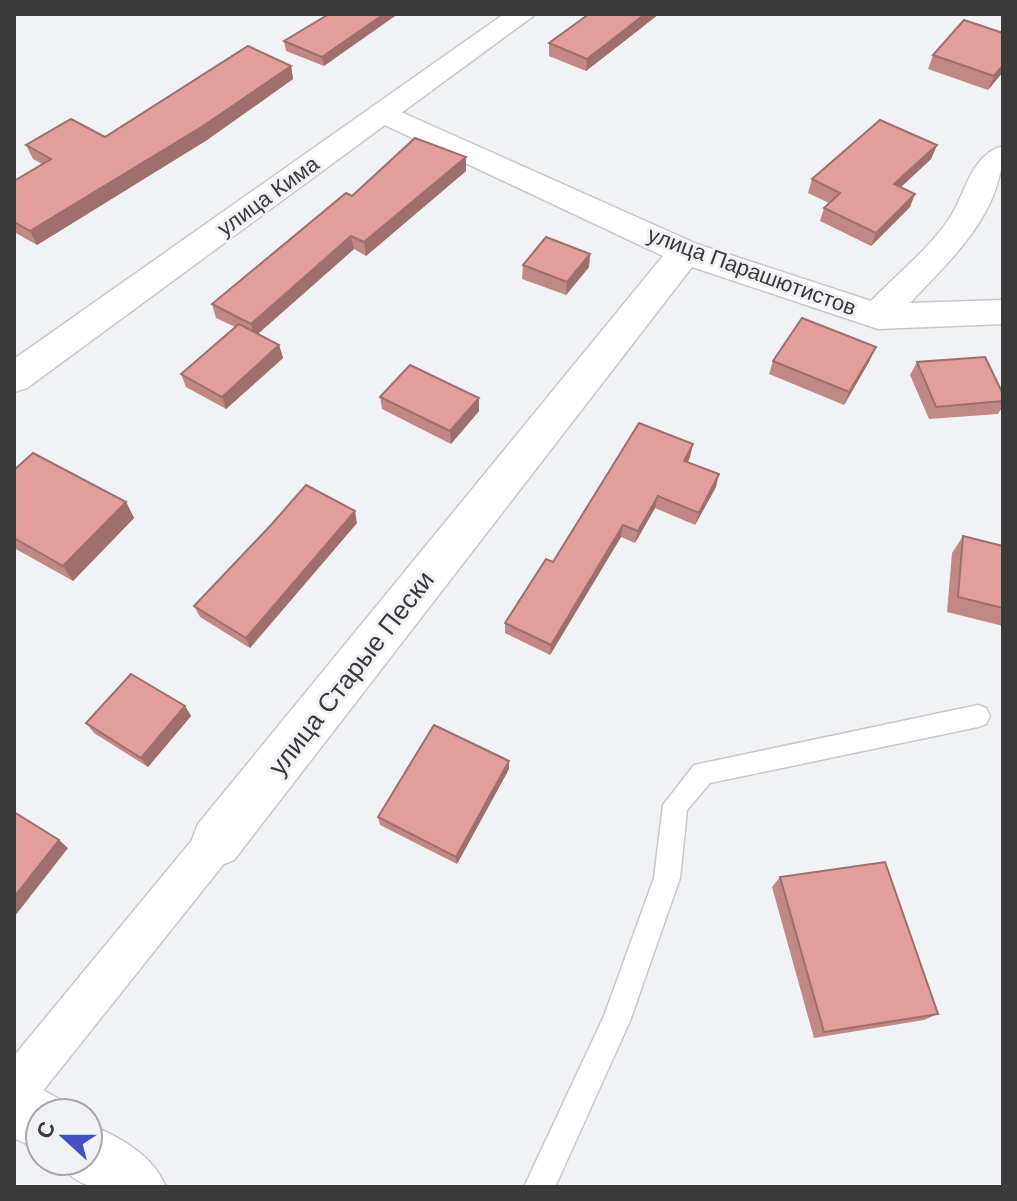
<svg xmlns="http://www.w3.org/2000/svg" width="1017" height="1201" font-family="Arial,sans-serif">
  <rect width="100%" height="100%" fill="#f1f2f5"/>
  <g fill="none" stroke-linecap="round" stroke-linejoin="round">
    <defs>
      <path id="service" d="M978,705L986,708L990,716L986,724L978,727L710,783L687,810L680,878L630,1021L555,1187H524L604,1016L654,878L663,805L694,765Z"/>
      <path id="pedestrian" d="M216,823L230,828L236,842L230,856L30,1107L14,1113V1056L202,828Z"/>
      <path id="minor" d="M383,104L697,244L871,301C896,275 929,249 949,219C966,194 970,155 1003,146C1003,213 953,257 910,303L1003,300V324L878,329L692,267L234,860L216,867L198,860L191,842L198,824L663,256L372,119L368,113L372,107Z
        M14,1074L61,1100L66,1113H40V1150L14,1138Z
        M88,1124C120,1137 153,1155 166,1187C131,1187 77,1200 61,1161H88Z"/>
      <path id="primary" d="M504,14H536L27,388L14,392V359Z"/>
    </defs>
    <use href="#service" stroke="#c7c8ca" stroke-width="3"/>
    <use href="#pedestrian" stroke="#c7c8ca" stroke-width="3"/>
    <use href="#minor" stroke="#c7c8ca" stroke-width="3"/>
    <use href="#primary" stroke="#c7c8ca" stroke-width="3"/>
    <use href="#service" fill="#fff" fill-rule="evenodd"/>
    <use href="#pedestrian" fill="#fff" fill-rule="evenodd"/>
    <use href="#minor" fill="#fff" fill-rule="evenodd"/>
    <use href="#primary" fill="#fff" fill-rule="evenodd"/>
  </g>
  <path fill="#c28885" d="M329,14L324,66L286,51L284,41Z
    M659,14L586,71L549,56V43Z
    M933,55L1003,72L988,90L928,69Z
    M291,66L293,79L207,140L37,245L14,232V181L42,164L33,159L26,145L105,137Z
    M937,145L931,159L901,187L910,207L871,246L820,221L824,208L829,203L808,193L812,179Z
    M466,157V171L366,256L354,249L258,334L279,345L283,358L226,409L186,387L181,374L235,327L216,318L212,304Z
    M590,254L589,267L566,295L522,279L523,265Z
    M870,360L844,405L769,374L773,361Z
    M917,362L1003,394V406L998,414L929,419L910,375Z
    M380,397L479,398V411L451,444L382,409Z
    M690,457L688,462L716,487L695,525L655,508L635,543L621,537L550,655L505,633V623L553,562Z
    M14,470L126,502L134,518L73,581L14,548Z
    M357,523L250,648L200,617L194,606L271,525Z
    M963,536L1003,546V626L947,612L952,553Z
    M185,706L191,716L148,767L94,733L86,723Z
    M509,769L457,864L380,825L378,817Z
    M780,877L938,1014L924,1020L814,1038L772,887Z"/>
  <path fill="#9e6f6c" d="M384,14H398L324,66L322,57Z
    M645,14H659L586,71L587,59Z
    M1003,65V72L988,90L994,76Z
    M291,66L293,79L207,140L37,245L30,231Z
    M937,145L931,159L889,198L894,184Z
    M466,157V171L366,256L364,242Z
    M915,194L910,207L871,246L876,233Z
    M351,236L354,249L254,337L251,324Z
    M590,254L589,267L566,295L567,282Z
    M279,345L283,358L226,409L222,397Z
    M876,347L870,360L844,405L849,392Z
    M479,398V411L451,444L450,431Z
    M693,444L690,457L682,473L684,461Z
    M719,474L716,487L695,525L699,513Z
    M658,496L655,508L635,543L638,531Z
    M126,502L134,518L73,581L63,566Z
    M355,511L357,523L250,648L246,638Z
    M623,525L621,537L550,655L551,645Z
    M185,706L191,716L148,767L141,758Z
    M509,761V769L457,864L456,857Z
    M59,840L68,848L15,916L14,897Z"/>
  <path fill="#e19e9b" stroke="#9e6f6c" stroke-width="2" d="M329,14H384L322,57L284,41Z
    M589,14H645L587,59L549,43Z
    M964,20L1003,33V65L994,76L933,55Z
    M248,46L291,66L203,126L30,231L14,222V181L51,159L26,145L71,119L105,137Z
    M880,120L937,145L894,184L915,194L876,233L824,208L840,193L812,179Z
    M415,138L466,157L364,242L351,236L251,324L212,304L346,193L352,196Z
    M546,237L590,254L567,282L523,265Z
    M802,318L876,347L849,392L773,361Z
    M239,324L279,345L222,397L181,374Z
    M985,357L1003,394V401L936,407L917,362Z
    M410,365L479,398L450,431L380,397Z
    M639,423L693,444L684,461L719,474L699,513L658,496L638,531L623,525L551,645L505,623L546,559L553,562Z
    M33,453L126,502L63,566L14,538V470Z
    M306,485L355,511L246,638L194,606L271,525Z
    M963,536L1003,546V608L958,597Z
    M131,674L185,706L141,758L86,723Z
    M434,725L509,761L456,857L378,817Z
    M14,812L59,840L14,897Z
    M885,862L938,1014L824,1032L780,877Z"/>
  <g text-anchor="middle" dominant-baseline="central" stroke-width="6" stroke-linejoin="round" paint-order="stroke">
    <g font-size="22" fill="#3a3a3b" stroke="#f1f2f5">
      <text transform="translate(268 196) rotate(-36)">улица Кима</text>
      <text transform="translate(752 271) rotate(20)">улица Парашютистов</text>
    </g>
    <g font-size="26" fill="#3a3a3b" stroke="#f1f2f5">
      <text transform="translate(351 673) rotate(-52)">улица Старые Пески</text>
    </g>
  </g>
  <rect width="1017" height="1201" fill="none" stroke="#3a3a3b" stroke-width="32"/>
  <g transform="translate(64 1137) rotate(291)"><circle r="38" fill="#f1f2f5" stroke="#a8a8ab" stroke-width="2"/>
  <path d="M0-6L14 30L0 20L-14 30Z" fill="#4350c4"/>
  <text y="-12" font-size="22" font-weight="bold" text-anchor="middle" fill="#3a3a3b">С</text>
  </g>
</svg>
